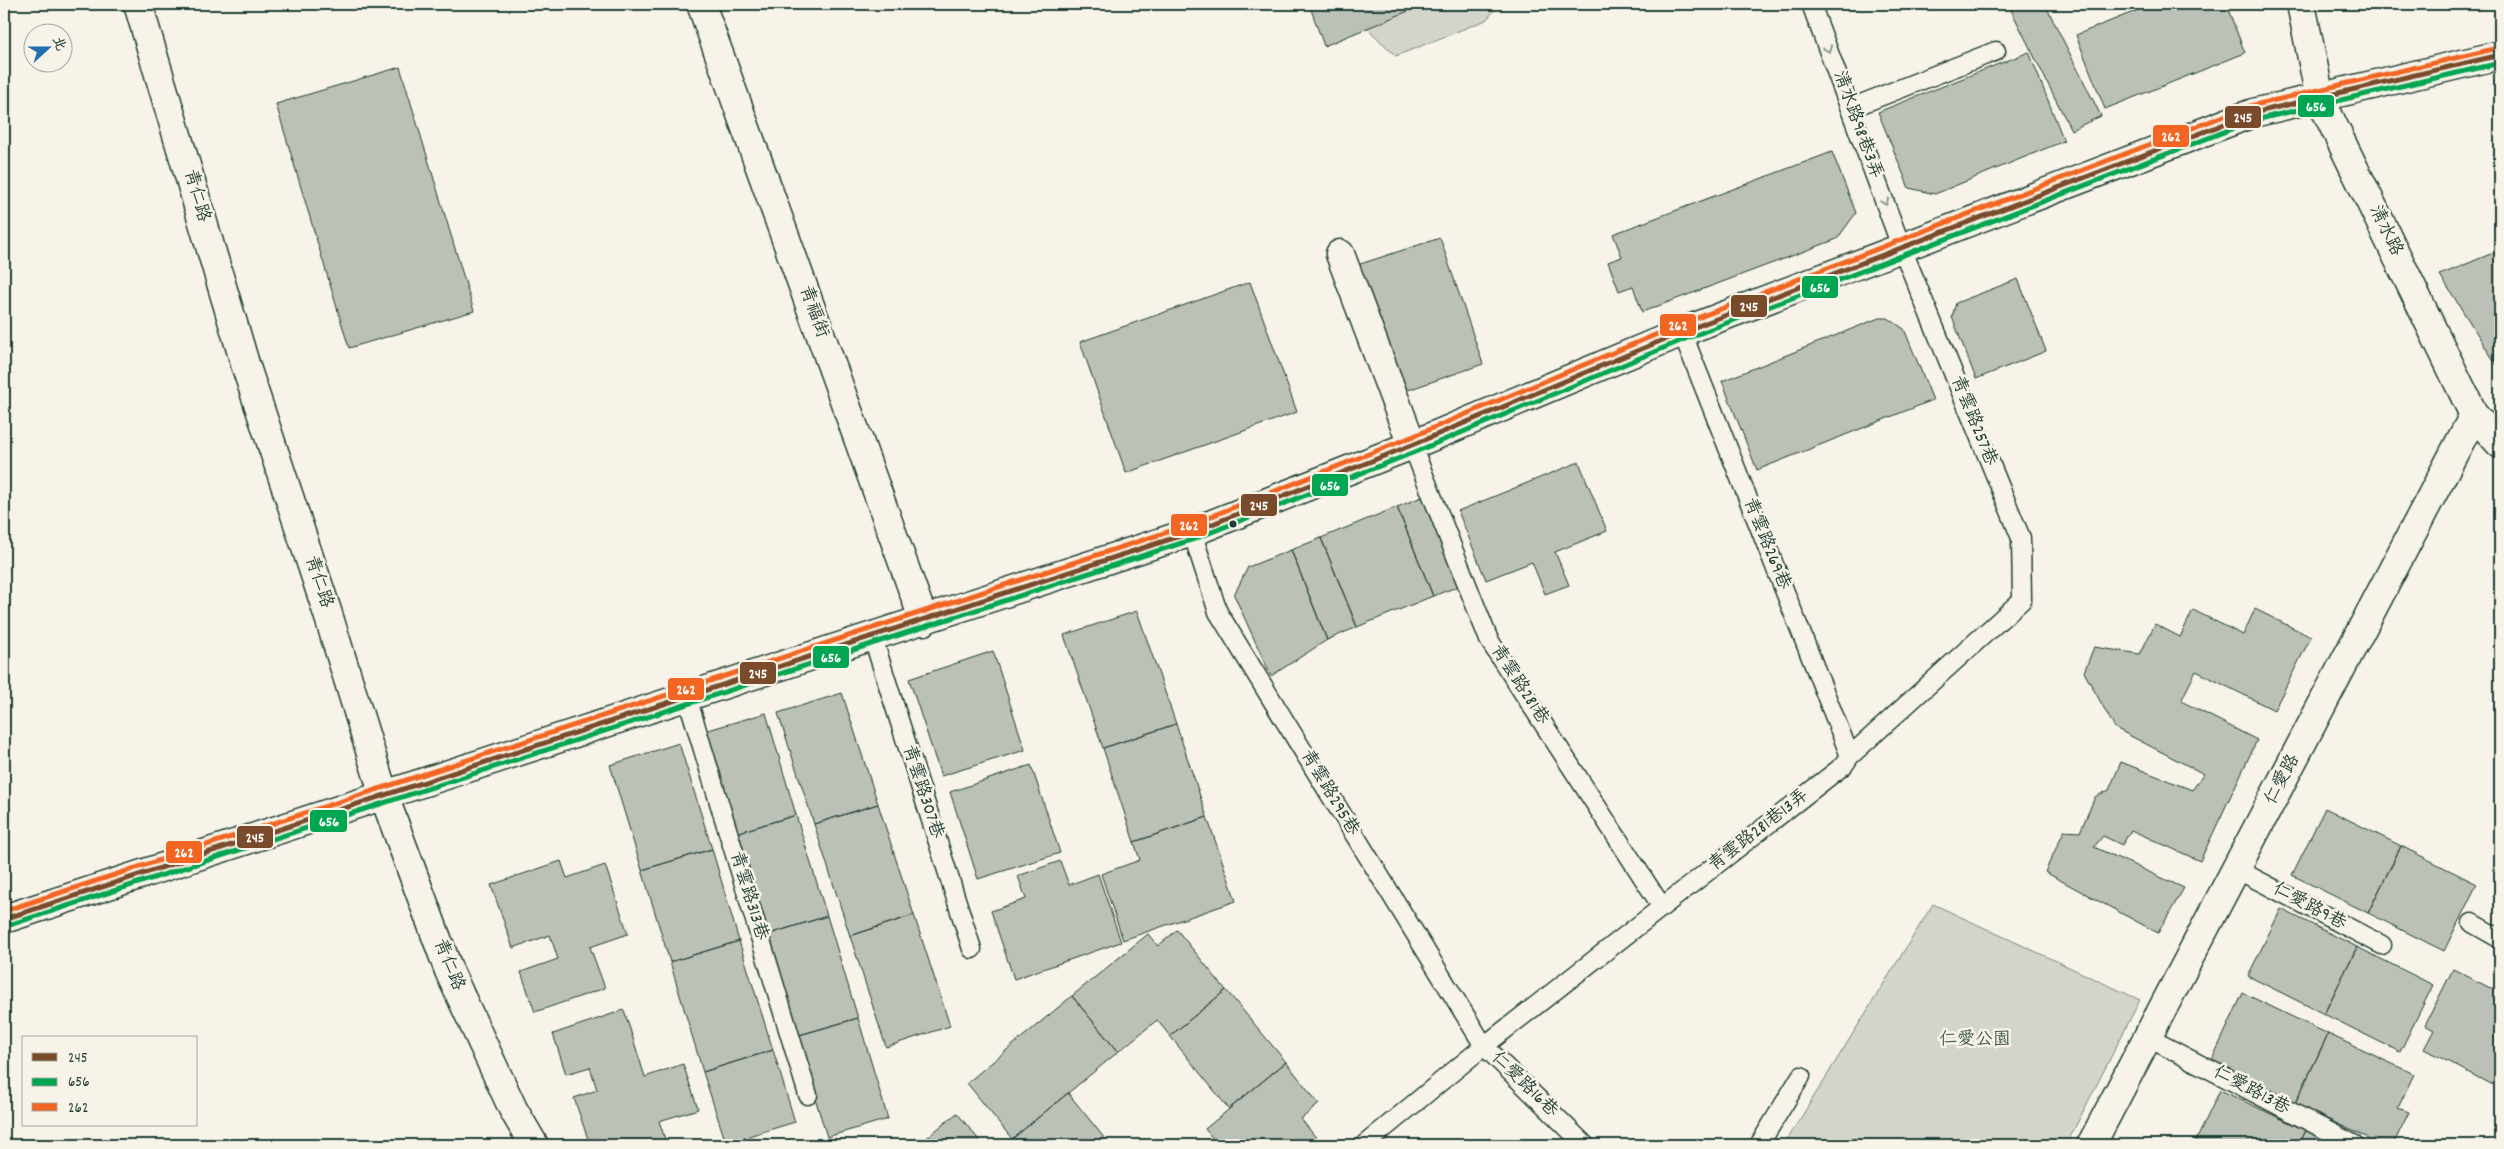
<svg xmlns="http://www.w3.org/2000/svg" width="2504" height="1149" font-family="Dekko,'LXGW WenKai TC',sans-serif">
  <rect width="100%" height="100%" fill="#f7f3e8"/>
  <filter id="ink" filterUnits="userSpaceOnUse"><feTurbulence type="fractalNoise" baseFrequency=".02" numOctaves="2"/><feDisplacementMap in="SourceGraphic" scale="10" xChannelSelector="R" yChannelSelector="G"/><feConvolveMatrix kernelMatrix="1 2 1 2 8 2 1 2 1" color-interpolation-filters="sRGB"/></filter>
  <g filter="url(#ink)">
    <path fill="#d3d5ca" stroke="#79897f" d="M1422,4H1500L1486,20L1396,56L1367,28Z
      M1933,904L2140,1000L2066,1145H1784Z"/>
    <path fill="#bbc1b6" stroke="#1f3d34" d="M1309,4H1422L1423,5L1324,46Z
      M2008,4H2045L2101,116L2071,130Z
      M2153,4H2226L2245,53L2105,109L2076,35Z
      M2029,52L2064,141L1935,194L1909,188L1878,112Z
      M400,67L474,311L349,348L276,104Z
      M1832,152L1856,213L1837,239L1642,312L1633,286L1619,291L1608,262L1622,257L1613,234Z
      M1440,238L1483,364L1388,397L1345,269Z
      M2500,250V370L2440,275Z
      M2018,279L2046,351L1976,379L1952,317L1956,303Z
      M1250,282L1297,412L1126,473L1080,342Z
      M1879,318H1888L1904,329L1933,400L1757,470L1722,381Z
      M1579,462L1607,531L1555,552L1569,585L1545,594L1532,562L1486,580L1458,511Z
      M1437,491L1472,581L1433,596L1397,507Z
      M1397,507L1433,596L1357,627L1321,538Z
      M1321,538L1357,627L1327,640L1291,550Z
      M1291,550L1327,640L1271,676L1234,595L1248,567Z
      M2255,609L2311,637L2274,710L2196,671L2181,701L2257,740L2200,861L2131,830L2122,845L2103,836L2094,847L2184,888L2158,933L2045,872L2064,831L2080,832L2095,797L2109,790L2121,762L2192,790L2204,774L2115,728L2084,672L2094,647L2140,654L2155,624L2180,637L2193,610L2243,635Z
      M1137,611L1176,724L1103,748L1064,635Z
      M993,651L1025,750L941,776L909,679Z
      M842,693L878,804L814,824L778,713Z
      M766,713L796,815L736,833L705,731Z
      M1176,724L1207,817L1134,842L1103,748Z
      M679,743L712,849L642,870L610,765Z
      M1031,765L1060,853L978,879L950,792Z
      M878,804L914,915L850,936L814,824Z
      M2325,808L2401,846L2368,913L2292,875Z
      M796,815L827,916L766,935L736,833Z
      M1207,817L1236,901L1123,940L1101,874L1140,860L1134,842Z
      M2401,846L2477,884L2444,951L2368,913Z
      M712,849L739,941L670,962L642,870Z
      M561,861L567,878L605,865L628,934L590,947L605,988L535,1012L521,972L558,959L550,935L513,948L491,885Z
      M1060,861L1069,885L1098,874L1121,942L1014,979L991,911L1026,899L1018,876Z
      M2281,909L2357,947L2324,1014L2248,976Z
      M914,915L950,1026L886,1047L850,936Z
      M827,916L858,1018L796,1036L766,935Z
      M1177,930L1226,990L1170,1036L1157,1020L1118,1052L1072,996L1148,934L1158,946Z
      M739,941L773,1050L703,1072L670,962Z
      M2357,947L2433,985L2400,1052L2324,1014Z
      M2453,969L2500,993V1068L2492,1085L2424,1049L2434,1030L2425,1025Z
      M1226,990L1286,1062L1229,1109L1170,1036Z
      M2243,993L2328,1034L2295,1104L2210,1064Z
      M1072,996L1118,1052L1012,1139L967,1083Z
      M624,1010L645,1077L683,1064L698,1109L659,1121L665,1139L646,1145H590L574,1098L597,1090L590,1067L566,1074L553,1034Z
      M858,1018L888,1119L827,1137L796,1036Z
      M2328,1034L2414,1074L2398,1108L2409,1112L2393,1145H2383L2295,1104Z
      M773,1050L795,1122L726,1143L703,1072Z
      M1286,1062L1319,1104L1301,1119L1322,1145H1218L1205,1129Z
      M2220,1090L2305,1130L2298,1145H2194Z
      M1068,1093L1110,1145H1018L1012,1139Z
      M957,1113L983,1145H918Z
      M2305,1130L2336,1145H2298Z"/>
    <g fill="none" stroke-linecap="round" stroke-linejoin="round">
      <defs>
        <path id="service" d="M1851,108L1996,51
          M1682,332L1850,756
          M1412,445L1489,640L1662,907
          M1192,532L1218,612L1484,1046L1585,1145
          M872,635L972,949
          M687,697L808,1095
          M2236,869L2382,945
          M2472,923L2500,939
          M2147,1037L2355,1145
          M1364,1145L1484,1046L1844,765L1850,756L2022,600L2021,538L1901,246L1811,4
          M1759,1145L1801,1076"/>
        <path id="minor" d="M138,4L246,367L327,611L384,796L449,971L513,1109L534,1145
          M701,4L924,621
          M1340,254L1412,445
          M2091,1145L2474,415"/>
        <path id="tertiary" d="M2301,4L2320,98L2474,415L2500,444
          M4,919L1192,532L1412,445L1682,332L2253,113L2500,55"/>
      </defs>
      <use href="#service" stroke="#1f3d34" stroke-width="21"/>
      <use href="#minor" stroke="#1f3d34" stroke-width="31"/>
      <use href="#tertiary" stroke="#1f3d34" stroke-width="31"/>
      <use href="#service" stroke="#f7f3e8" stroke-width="18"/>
      <use href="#minor" stroke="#f7f3e8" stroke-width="28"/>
      <use href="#tertiary" stroke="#f7f3e8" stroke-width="28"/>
      <defs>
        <path id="bus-1" d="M4,919L1192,532L1412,445L1682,332L2253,113L2500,55"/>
        <path id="bus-2" d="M6,926L1194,539L1415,452L1685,339L2255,120L2500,63"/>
        <path id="bus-3" d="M4,911L1189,525L1409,438L1679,325L2250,106L2498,48"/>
      </defs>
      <use href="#bus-1" stroke="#f7f3e8" stroke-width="9"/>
      <use href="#bus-2" stroke="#f7f3e8" stroke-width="9"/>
      <use href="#bus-3" stroke="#f7f3e8" stroke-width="9"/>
      <use href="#bus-1" stroke="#7a4b2a" stroke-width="5"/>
      <use href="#bus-2" stroke="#00a651" stroke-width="5"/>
      <use href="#bus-3" stroke="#f26522" stroke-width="5"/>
    </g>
    <defs><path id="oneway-chevron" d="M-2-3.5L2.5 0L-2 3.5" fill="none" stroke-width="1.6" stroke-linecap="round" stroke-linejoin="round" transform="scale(1.25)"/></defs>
    <g stroke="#8b988e">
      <use href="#oneway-chevron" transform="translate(1828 49) rotate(69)"/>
      <use href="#oneway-chevron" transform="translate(1885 202) rotate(70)"/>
    </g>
  </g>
  <circle fill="#1f3d34" stroke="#f7f3e8" stroke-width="2" cx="1233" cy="524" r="4.5"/>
  <g text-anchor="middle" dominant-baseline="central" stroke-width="5" stroke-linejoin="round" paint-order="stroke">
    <g font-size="18" fill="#1f3d34" stroke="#f7f3e8">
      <text transform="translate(1857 125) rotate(70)">清水路98巷3弄</text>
      <text transform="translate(196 196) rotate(74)">青仁路</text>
      <text transform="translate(2385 231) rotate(64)">清水路</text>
      <text transform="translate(813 312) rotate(70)">青福街</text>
      <text transform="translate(1973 421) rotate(68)">青雲路257巷</text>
      <text transform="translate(1766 544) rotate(68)">青雲路269巷</text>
      <text transform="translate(318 582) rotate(72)">青仁路</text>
      <text transform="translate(1519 685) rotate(57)">青雲路281巷</text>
      <text transform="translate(2283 780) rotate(-62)">仁愛路</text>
      <text transform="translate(922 792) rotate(72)">青雲路307巷</text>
      <text transform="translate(1329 793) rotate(59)">青雲路295巷</text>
      <text transform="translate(1759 831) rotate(-38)">青雲路281巷13弄</text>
      <text transform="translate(748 896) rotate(73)">青雲路313巷</text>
      <text transform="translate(2309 907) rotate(28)">仁愛路9巷</text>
      <text transform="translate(448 965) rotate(68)">青仁路</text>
      <text transform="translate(1524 1085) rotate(44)">仁愛路16巷</text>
      <text transform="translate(2251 1091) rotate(28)">仁愛路13巷</text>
    </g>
    <g font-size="18" fill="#435b52" stroke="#f7f3e8">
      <text x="1975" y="1040">仁愛公園</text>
    </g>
  </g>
  <g stroke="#f7f3e8" stroke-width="2">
    <rect x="2297" y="94" width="38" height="24" rx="5" fill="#00a651"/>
    <rect x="2224" y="105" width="38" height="24" rx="5" fill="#7a4b2a"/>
    <rect x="2152" y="124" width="38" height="24" rx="5" fill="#f26522"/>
    <rect x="1801" y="275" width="38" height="24" rx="5" fill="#00a651"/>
    <rect x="1730" y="294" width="38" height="24" rx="5" fill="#7a4b2a"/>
    <rect x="1659" y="313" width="38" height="24" rx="5" fill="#f26522"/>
    <rect x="1311" y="473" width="38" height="24" rx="5" fill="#00a651"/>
    <rect x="1240" y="493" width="38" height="24" rx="5" fill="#7a4b2a"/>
    <rect x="1170" y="513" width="38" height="24" rx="5" fill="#f26522"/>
    <rect x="812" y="645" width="38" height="24" rx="5" fill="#00a651"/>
    <rect x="739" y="661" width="38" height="24" rx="5" fill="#7a4b2a"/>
    <rect x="667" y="677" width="38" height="24" rx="5" fill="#f26522"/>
    <rect x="309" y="809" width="39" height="24" rx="5" fill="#00a651"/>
    <rect x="236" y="825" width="38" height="24" rx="5" fill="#7a4b2a"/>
    <rect x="165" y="840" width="38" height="24" rx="5" fill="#f26522"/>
  </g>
  <g font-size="14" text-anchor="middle" font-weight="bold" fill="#fff">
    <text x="2316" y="111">656</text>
    <text x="2243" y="122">245</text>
    <text x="2171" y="141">262</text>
    <text x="1820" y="292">656</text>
    <text x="1749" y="311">245</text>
    <text x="1678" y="330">262</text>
    <text x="1330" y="490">656</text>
    <text x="1259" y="510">245</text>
    <text x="1189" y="530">262</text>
    <text x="831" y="662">656</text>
    <text x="758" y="678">245</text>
    <text x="686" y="694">262</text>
    <text x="329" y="826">656</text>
    <text x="255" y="842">245</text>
    <text x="184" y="857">262</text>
  </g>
  <rect width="2504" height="1149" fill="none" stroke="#f7f3e8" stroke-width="20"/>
  <rect x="10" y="10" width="2484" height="1129" fill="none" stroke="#1f3d34" stroke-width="2" filter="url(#ink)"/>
  <rect x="22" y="1036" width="175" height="90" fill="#f7f3e8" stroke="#a1aaa0"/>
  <rect x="32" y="1053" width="25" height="8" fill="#7a4b2a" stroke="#a1aaa0"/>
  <text x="68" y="1062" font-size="15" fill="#1f3d34">245</text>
  <rect x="32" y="1078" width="25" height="8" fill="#00a651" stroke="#a1aaa0"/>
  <text x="68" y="1086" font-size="15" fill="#1f3d34">656</text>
  <rect x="32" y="1103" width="25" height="8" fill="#f26522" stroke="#a1aaa0"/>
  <text x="68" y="1112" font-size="15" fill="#1f3d34">262</text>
  <g transform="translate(48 48) rotate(69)"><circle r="24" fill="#f7f3e8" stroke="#a1aaa0"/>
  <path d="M0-4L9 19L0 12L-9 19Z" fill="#1f6fb2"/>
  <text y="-8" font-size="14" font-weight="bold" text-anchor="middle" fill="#1f3d34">北</text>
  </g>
</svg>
